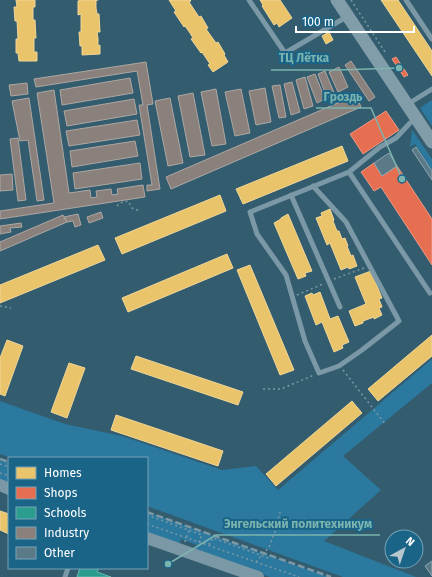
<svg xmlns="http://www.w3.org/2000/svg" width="432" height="577" font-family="'Fira Sans',sans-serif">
  <rect width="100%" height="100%" fill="#335c6f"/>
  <path fill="#2b799e" d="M432,100V126L420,108Z
    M412,130L432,159V170L415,144L410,147Z
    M432,359V383L343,456L381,490L324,541L416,577H343L147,506V458H12L0,454V401L65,424L122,436L222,470L256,466L278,490Z
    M0,460L9,463V483L0,480Z
    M147,512L329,577H270L195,551L197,545L181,539L179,545L147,533Z"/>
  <path fill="#e9c46a" stroke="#f0d697" d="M16,0H35V7H33V20H35L36,38H34V52H37V61H19L18,53H16V39H18L17,21H15L14,7H17Z
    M80,0H98H96V8L97,14H99L100,32H97L98,38V46L100,45V54L82,55V46H80L79,32H81V14L78,15V1Z
    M169,0H190L191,1L189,2L199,17L201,16L208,28L206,29L216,43L218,42L225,54L224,55L228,62L213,72L208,65L210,64L202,52L201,53L191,39L193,38L190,33L185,26L184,27L174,12L176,11Z
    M260,0H280L292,18L279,27L277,23L274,25L262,6L263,5Z
    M381,0H398L432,51V76Z
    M329,32L333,40L326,44L322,36Z
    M342,146L348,161L243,204L236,189Z
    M220,195L226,211L122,254L115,238Z
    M330,209L334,220L333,221L337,231H339L342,239L345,238L348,246H347L351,256L353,255L357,266L349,269L348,267L341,270L330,243L327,245L316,218L322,216L321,213Z
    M288,214L312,271L305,273L306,276L298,279L274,223L281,219V218Z
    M98,245L105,260L0,303V285Z
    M227,254L233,268L128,312L122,298Z
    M250,265L294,370L280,375L237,270Z
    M371,271L382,298L379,299L382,307L379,308L382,315L374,319V317L363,321V323L355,326L349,311L366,304L355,277Z
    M320,292L330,319L338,316L349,342L342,345L343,348L334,352L322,322L316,325L305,296L312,293L313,295Z
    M432,335V356L378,401L368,389Z
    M7,340L23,346L5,396L0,394V358Z
    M136,356L243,392L238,405L131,369Z
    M69,363L85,368L67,418L51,412Z
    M352,401L362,413L276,486L266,474Z
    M116,415L223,451L218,466L111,430Z
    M0,511L9,514V534L0,530Z"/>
  <path fill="#e76f51" stroke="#ee9a85" d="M396,57L408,75L404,77L392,59Z
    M386,111L399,130L363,154L350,134Z
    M374,163L382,176L397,166L432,219V265L381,187L374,191L361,172Z"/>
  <path fill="#2a9d8f" stroke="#6abab1" d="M80,568H99L97,572L111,577H77Z"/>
  <path fill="#8a817c" stroke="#ada7a3" d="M351,61L375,97L369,101L345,65Z
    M146,62L153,104L147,105L160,189L147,191V185H152L139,105H143L137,71L36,87L34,79Z
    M339,67L348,87L338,92L329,72Z
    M325,71L335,95L327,98L318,74Z
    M315,74L325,99L317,103L307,77Z
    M305,77L313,106L304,109L296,80Z
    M130,78L133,93L62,105L60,90Z
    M292,82L300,112L291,115L284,84Z
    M27,83L28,94L11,96L9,85Z
    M280,85L286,117L279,118L272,86Z
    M265,88L271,122L256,125L249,91Z
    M216,89L226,144L212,146L201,92Z
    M241,89L250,133L235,136L225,92Z
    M54,90L69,193L90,190L91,198L97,197L96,191L111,189L112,195L118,194L117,189L143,185L145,197L0,219V211L54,203L37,93Z
    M193,93L205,155L190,157L178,96Z
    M356,95L361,107L171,189L166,177Z
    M29,98L44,200L37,201L28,140L20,141L12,101Z
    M170,98L183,163L168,166L155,101Z
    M134,99L137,114L67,126L64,111Z
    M137,120L140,135L69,146L66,131Z
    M18,138L26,200L18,201L10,139Z
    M135,141L138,156L72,167L70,151Z
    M140,163L142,179L75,189L73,173Z
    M12,174L13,190L0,191V175Z
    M101,212L103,218L89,223L87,217Z
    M78,214L81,225L75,227L73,221L67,222L64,217Z
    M63,215L67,222L0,251V242Z
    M21,223L22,227L10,228L11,232L0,234V226Z"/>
  <path fill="#5b7a88" stroke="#8ea7b2" d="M416,147L432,171V180L412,150Z
    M389,153L397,166L382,176L374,163Z
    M432,561V576L425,566Z"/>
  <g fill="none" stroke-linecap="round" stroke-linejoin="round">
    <path stroke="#7a98a5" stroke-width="1.5" stroke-dasharray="2 3" stroke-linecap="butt" d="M351,0L385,52
      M117,206L120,203L128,201L132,208L140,211
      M334,279L364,268
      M297,295L323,284
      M0,306L11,308
      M343,370L386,425
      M263,389H281L314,375
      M0,464L9,467
      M0,473L9,476
      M147,515L202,535L199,541L210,544L213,538L268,558
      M147,524L299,577
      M185,542L189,530
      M256,562L269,547L276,529L280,512"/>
    <path stroke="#7a98a5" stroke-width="5" d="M249,0L285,53L348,16
      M406,0L432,39
      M408,104L432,89
      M349,172L430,293
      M313,186L346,222L399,321L362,350L339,366L319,373L305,341L286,275L257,234L250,212L349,172L380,147L396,138L410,123L416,119
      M291,195L340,307
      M65,577L68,568"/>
    <path stroke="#7a98a5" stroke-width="12" d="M0,485L9,489
      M147,538L258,577"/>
    <path stroke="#819da9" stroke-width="13" d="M337,0L432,142"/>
    <path stroke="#7b98a4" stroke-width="2.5" stroke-dasharray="7 3" stroke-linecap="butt" d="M0,459L9,462
      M147,512L331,577"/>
  </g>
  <path fill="none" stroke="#7bb4af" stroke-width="1.5" d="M399 68L337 70H271M402 179L371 108H316M168 564L216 535H380"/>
  <g fill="#7bb4af" stroke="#1a6488" stroke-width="1.5">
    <circle cx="399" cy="68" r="4"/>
    <circle cx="402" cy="179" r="4"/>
    <circle cx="168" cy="564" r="4"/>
  </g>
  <g font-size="12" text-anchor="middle" font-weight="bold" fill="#7bb4af" stroke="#1a6488" stroke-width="4" stroke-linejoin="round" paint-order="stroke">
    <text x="304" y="62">ТЦ Лётка</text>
    <text x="343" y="101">Гроздь</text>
    <text x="298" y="528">Энгельский политехникум</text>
  </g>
  <rect x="8" y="457" width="140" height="112" fill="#1a6488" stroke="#76a2b8"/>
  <rect x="16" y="467" width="20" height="12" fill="#e9c46a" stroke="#76a2b8"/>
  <text x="44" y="477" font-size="12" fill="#ffffff">Homes</text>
  <rect x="16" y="487" width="20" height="12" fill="#e76f51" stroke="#76a2b8"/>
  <text x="44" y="497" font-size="12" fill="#ffffff">Shops</text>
  <rect x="16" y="507" width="20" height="12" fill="#2a9d8f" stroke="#76a2b8"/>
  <text x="44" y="517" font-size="12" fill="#ffffff">Schools</text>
  <rect x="16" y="527" width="20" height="12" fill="#8a817c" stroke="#76a2b8"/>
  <text x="44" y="537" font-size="12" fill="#ffffff">Industry</text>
  <rect x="16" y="547" width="20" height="12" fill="#5b7a88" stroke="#76a2b8"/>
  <text x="44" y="557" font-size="12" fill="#ffffff">Other</text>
  <g transform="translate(404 549) rotate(40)"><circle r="19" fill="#1a6488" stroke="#76a2b8"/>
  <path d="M0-3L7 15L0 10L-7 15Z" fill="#b8c6cd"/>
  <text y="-6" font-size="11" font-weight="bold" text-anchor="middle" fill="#ffffff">N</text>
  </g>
  <path d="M296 26v6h118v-6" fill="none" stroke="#ffffff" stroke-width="2"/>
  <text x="302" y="26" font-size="12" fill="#ffffff" stroke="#1a6488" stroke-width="3" paint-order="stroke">100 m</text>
</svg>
